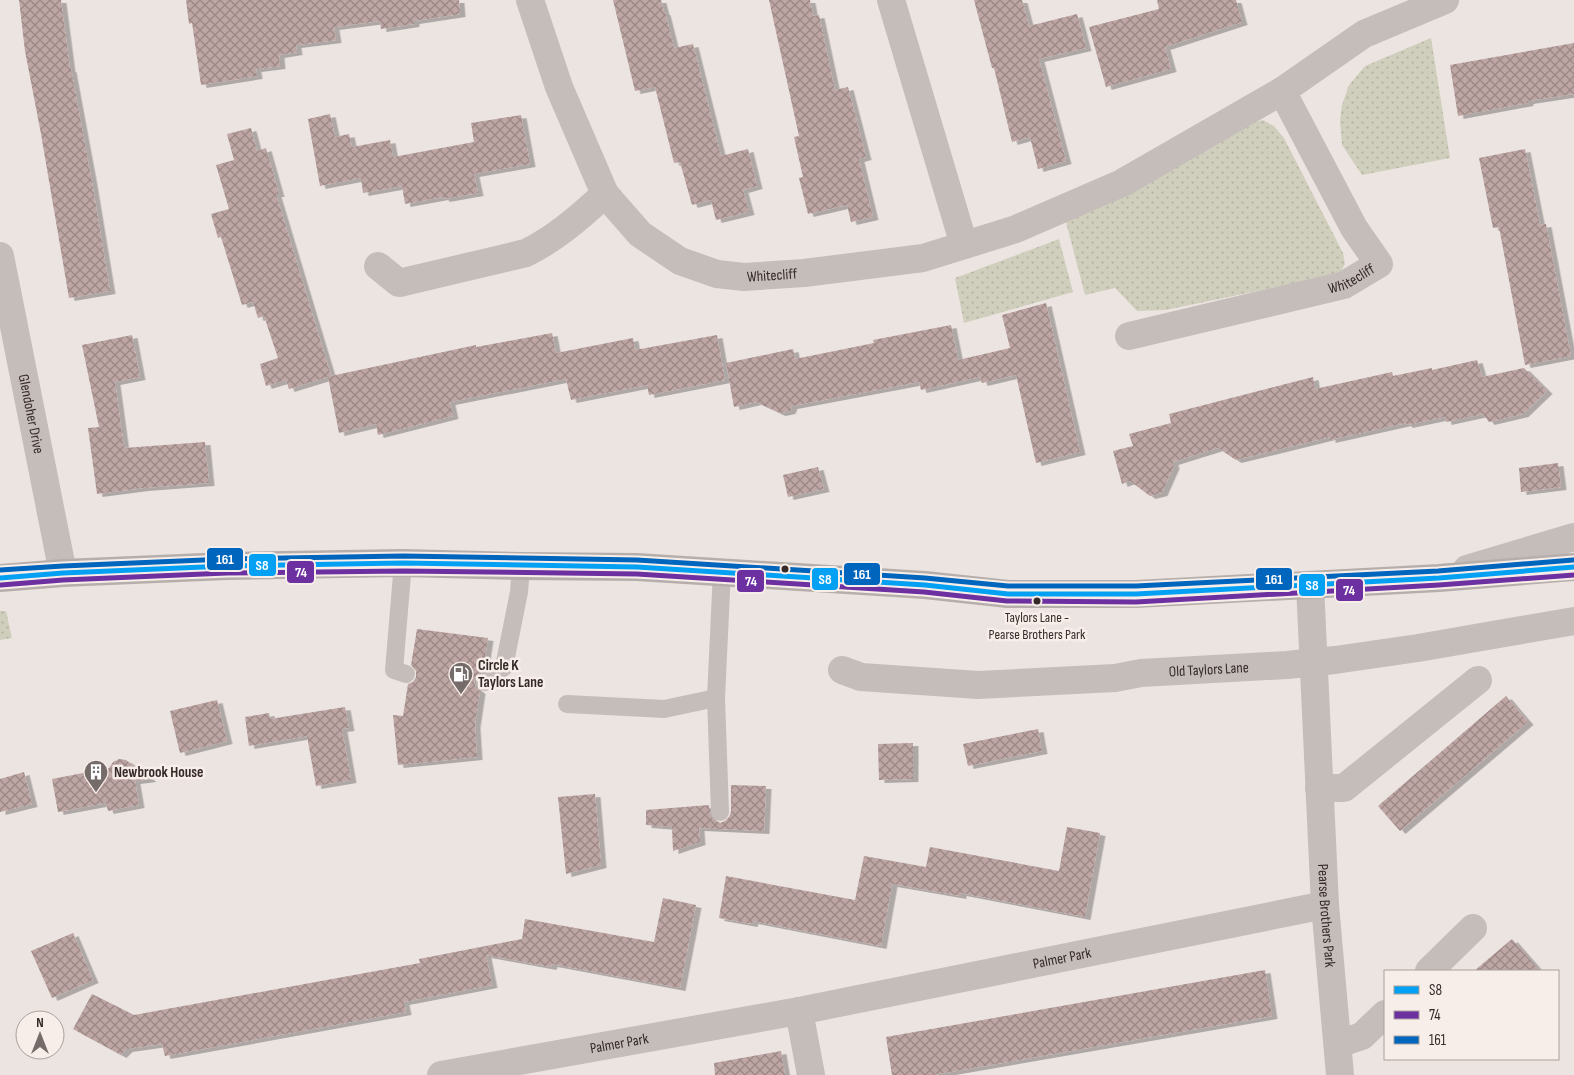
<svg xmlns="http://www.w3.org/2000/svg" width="1574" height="1075" font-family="'Sofia Sans Condensed',sans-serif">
  <defs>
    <pattern id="grass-dots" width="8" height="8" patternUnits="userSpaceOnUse" patternTransform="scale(1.25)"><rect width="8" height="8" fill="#d0cfbd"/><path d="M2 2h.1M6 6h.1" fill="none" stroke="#b3b2a2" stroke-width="1.8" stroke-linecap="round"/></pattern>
    <pattern id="building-cross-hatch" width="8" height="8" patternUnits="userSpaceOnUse" patternTransform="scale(1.25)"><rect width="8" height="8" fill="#bea6a4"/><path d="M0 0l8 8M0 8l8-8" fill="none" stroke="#9b8786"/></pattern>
    <filter id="shadow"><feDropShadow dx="5.5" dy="3" stdDeviation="0" flood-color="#0004"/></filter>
  </defs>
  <rect width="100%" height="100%" fill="#ece4e1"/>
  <path fill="url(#grass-dots)" d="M1431,38L1450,158L1362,175L1342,145L1340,121L1342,105L1349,85L1365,66Z
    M1263,120L1274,126L1284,138L1343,253L1345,264L1339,274L1166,310L1137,311L1115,288L1085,295L1066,222L1251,123Z
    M1059,239L1073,292L964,323L955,278Z
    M0,611H6L12,638L0,640Z"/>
  <path fill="url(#building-cross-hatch)" filter="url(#shadow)" d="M19,0H61L70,69H71L92,182L110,291L69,298L41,134L25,51Z
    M186,0H459L460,14L414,21V24L381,29L380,21L334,27L336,40L296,45L297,52L279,55L280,66L256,69L257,76L201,85L192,23L189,24Z
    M613,0H661L664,12H665L674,48L693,44L721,156L748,149L757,186L743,190L749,212L716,220L711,200L692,205L680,162L674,163L655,87L635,91Z
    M769,0H810L813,16L819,15L835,90L848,87L866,157L859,159L873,217L851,222L847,205L808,214L799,178L803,177L794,137L799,136Z
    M974,0H1022L1029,26L1077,14L1086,48L1039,59L1066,161L1038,169L1030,137L1012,142L994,68H992Z
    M1157,0H1236L1242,22L1165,47L1171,69L1106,87L1089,27L1159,9Z
    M1574,43V94L1528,101V103L1458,116L1450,65Z
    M330,114L335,137L349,134L352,147L390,140L393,157L474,142L471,123L521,115L530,164L474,174L478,193L444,199L443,197L405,204L402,186L363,193L361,178L320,186L308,119Z
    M251,128L257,151L266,148L279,194H276L331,376L476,345V347L552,333L556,353L633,338L635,350L717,335L725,380L649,395L647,385L571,400L566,379L450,402L453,416L378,435L376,424L339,433L328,377L289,389L286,380L266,386L260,364L278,358L264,316L258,318L253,302L242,305L221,237L218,238L211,214L229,209L216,165L234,160L227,134Z
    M1525,149L1540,225L1546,224L1571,356L1525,365L1499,227L1493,228L1479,158Z
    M1046,303L1080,452L1036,463L1016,375L982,383L980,377L921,390L919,382L792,406L790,411L780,413L756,402L734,407L726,363L793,349L795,359L874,343L873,340L951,325L958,360L1010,348L1002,315Z
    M132,335L140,377L115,382L124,448L205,442L209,483L143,488L97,494L88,428L99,427L82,345Z
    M1477,360L1482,377L1524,368L1547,391L1523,414L1489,422L1483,414L1446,422L1445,417L1407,425L1406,423L1330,440V437L1236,460L1218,448L1173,462L1174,466L1162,493L1150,496L1130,481L1122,484L1113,451L1133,446L1129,434L1171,423L1169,414L1313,377L1315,389L1392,372L1393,376L1432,368V370Z
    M1558,463L1561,487L1521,492L1519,468Z
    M818,467L824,489L788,497L783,475Z
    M417,629L488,638L483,670L475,678L474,683L476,688L480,691L475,725L477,757L398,765L393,715L403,716L408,684L413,682L416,677V671L411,665Z
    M1506,696L1528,722L1400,831L1378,806Z
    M217,700L227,741L180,753L170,711Z
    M345,707L349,728L342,729L351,780L316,786L307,736L249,746L245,717L269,713L270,719Z
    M1038,729L1042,751L968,766L963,744Z
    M913,743V779L879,780L878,744Z
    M119,759L126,760L151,779L135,781L139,805L108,811L106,803L58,812L52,779L109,768L113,762Z
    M24,772L32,804L0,812V779Z
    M731,785L766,786L764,831L699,828L700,842L673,851L672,827L646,825V810L709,805L711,818L720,823L725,821L729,817L731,812Z
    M595,794L601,865L566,874L558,797Z
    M1067,827L1100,833L1085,917L961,893V896L892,884L881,946L753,921L752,924L719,918L726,876L855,900L864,856L926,867L930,847L1059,871Z
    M663,898L696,905L680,988L552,964L551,967L486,955L492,985L404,1002L406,1012L165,1056L162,1044L127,1049L121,1055L73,1029L92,994L134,1015L420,963L419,959L522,939L525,919L654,942Z
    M73,933L93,980L52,998L31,951Z
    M1512,939L1540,971H1474Z
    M1265,970L1272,1016L933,1075H892L886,1037Z
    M781,1051L785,1075H715L714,1063Z"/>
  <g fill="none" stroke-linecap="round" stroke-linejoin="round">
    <path stroke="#c5bdba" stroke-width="18" d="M403,563L394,670L406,674
      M485,682L504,667L519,592L521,566
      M567,704L664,709L716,698
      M720,812L716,698L722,571"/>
    <g stroke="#c5bdba" stroke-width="28">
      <path id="s1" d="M530,0L559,87L605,194L640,234L680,261L717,274L744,277L804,273L923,258L1016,229L1122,183L1282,91L1364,34L1445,0"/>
      <path d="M891,0L964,245"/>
      <path id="s2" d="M0,256L63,573"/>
      <path d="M378,266L399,283L526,253C556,238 580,217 605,194"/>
      <path id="s3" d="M1129,336L1344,285L1379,264L1354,228L1282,91"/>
      <path id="s4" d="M1310,585L1325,905L1340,1075"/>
      <path id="s5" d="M842,670L861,677L978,685L1115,678L1141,673L1287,665L1335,660L1418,648L1574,621"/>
      <path d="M1319,788H1344L1478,680"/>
      <path d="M1429,971L1473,928"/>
      <path d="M799,1011L811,1075"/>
      <path d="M1338,1044L1362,1036L1385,1014"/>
      <path id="s6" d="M441,1075L799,1011L1325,905"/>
    </g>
    <path stroke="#c5bdba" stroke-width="28" d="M1467,569L1574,537"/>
    <path stroke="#b6aeab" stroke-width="28" d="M0,578L63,573L227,566L403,563L521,566L637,567L925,585L1008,594H1136L1439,578L1574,567"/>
    <defs>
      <path id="bus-1" d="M0,578L63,573L227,566L403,563L637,567L925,585L1008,594H1136L1439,578L1574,567"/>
      <path id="bus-2" d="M1,585L63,580L227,573L403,571L637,574L924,592L1007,601L1136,602L1439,585L1574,575"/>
      <path id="bus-3" d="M0,570L63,566L227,559L403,556L637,560L925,578L1008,586H1136L1438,571L1573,560"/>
    </defs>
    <use href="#bus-1" stroke="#f8eee9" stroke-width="9"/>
    <use href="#bus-2" stroke="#f8eee9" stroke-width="9"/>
    <use href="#bus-3" stroke="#f8eee9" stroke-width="9"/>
    <use href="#bus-1" stroke="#03a0f4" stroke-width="5"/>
    <use href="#bus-2" stroke="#6c30a1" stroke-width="5"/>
    <use href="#bus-3" stroke="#0065bd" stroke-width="5"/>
  </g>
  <defs>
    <symbol id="fuel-pin" viewBox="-11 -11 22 30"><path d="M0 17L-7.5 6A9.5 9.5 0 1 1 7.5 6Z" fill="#756b69" stroke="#f8eee9"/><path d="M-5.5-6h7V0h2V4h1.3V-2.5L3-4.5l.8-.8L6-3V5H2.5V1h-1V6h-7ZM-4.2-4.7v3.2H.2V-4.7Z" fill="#fff"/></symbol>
    <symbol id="building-pin" viewBox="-11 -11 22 30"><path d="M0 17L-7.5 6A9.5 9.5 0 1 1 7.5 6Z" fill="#756b69" stroke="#f8eee9"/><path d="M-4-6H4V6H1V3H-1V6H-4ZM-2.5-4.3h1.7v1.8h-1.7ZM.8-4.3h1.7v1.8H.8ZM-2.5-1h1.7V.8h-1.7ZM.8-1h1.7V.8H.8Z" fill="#fff"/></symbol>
  </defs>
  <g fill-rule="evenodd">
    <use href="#fuel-pin" x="447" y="660" width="28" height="38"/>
    <use href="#building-pin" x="82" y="758" width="28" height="38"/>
  </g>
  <g fill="#352a29" stroke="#f8eee9" stroke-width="2">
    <circle cx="785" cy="569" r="4.5"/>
    <circle cx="1037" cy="601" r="4.5"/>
  </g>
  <g text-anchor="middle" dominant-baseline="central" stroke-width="5" stroke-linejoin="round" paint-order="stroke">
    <g font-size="14" fill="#352a29" stroke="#f8eee9">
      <text x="1037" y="617">Taylors Lane -<tspan x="1037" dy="17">Pearse Brothers Park</tspan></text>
    </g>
    <g font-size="15" fill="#352a29" stroke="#f8eee9">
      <text stroke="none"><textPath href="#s1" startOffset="404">Whitecliff</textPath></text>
      <text stroke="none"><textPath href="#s3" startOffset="230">Whitecliff</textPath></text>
      <text stroke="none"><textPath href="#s2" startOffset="161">Glendoher Drive</textPath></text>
      <text stroke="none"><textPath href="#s5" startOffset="369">Old Taylors Lane</textPath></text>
      <text stroke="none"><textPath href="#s4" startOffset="331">Pearse Brothers Park</textPath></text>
      <text stroke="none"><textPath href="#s6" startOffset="632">Palmer Park</textPath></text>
      <text stroke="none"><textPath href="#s6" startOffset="181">Palmer Park</textPath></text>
    </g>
    <g font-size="15" font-weight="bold" fill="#352a29" stroke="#f8eee9" text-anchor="start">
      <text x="478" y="665">Circle K<tspan x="478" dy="17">Taylors Lane</tspan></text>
      <text x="114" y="772">Newbrook House</text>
    </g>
  </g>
  <g stroke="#f8eee9" stroke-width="2">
    <rect x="206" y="547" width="38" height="24" rx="5" fill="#0065bd"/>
    <rect x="248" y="553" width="29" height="24" rx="5" fill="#03a0f4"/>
    <rect x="286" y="560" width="29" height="24" rx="5" fill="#6c30a1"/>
    <rect x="843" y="562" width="38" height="24" rx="5" fill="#0065bd"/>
    <rect x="811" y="567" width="28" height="24" rx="5" fill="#03a0f4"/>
    <rect x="1255" y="567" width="38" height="24" rx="5" fill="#0065bd"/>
    <rect x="736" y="569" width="29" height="24" rx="5" fill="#6c30a1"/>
    <rect x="1298" y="573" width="28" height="24" rx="5" fill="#03a0f4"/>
    <rect x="1335" y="578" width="29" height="24" rx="5" fill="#6c30a1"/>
  </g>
  <g font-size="14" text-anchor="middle" font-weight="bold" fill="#fff">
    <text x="225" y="564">161</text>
    <text x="262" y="570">S8</text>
    <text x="301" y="577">74</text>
    <text x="862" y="579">161</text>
    <text x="825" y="584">S8</text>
    <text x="1274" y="584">161</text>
    <text x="751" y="586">74</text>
    <text x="1312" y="590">S8</text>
    <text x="1349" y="595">74</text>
  </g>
  <rect x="1384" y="970" width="175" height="90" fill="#f8eee9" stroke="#aaa09c"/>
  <rect x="1394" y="986" width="25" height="8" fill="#03a0f4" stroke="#aaa09c"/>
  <text x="1429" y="995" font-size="15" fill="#352a29">S8</text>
  <rect x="1394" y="1011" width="25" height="8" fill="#6c30a1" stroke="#aaa09c"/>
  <text x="1429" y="1020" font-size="15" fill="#352a29">74</text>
  <rect x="1394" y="1036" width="25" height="8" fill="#0065bd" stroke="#aaa09c"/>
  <text x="1429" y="1045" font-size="15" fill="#352a29">161</text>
  <g transform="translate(40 1035)"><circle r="24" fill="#f8eee9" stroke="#aaa09c"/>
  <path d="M0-4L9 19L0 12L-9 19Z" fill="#756b69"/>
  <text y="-8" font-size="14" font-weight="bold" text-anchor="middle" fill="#352a29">N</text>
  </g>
</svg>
